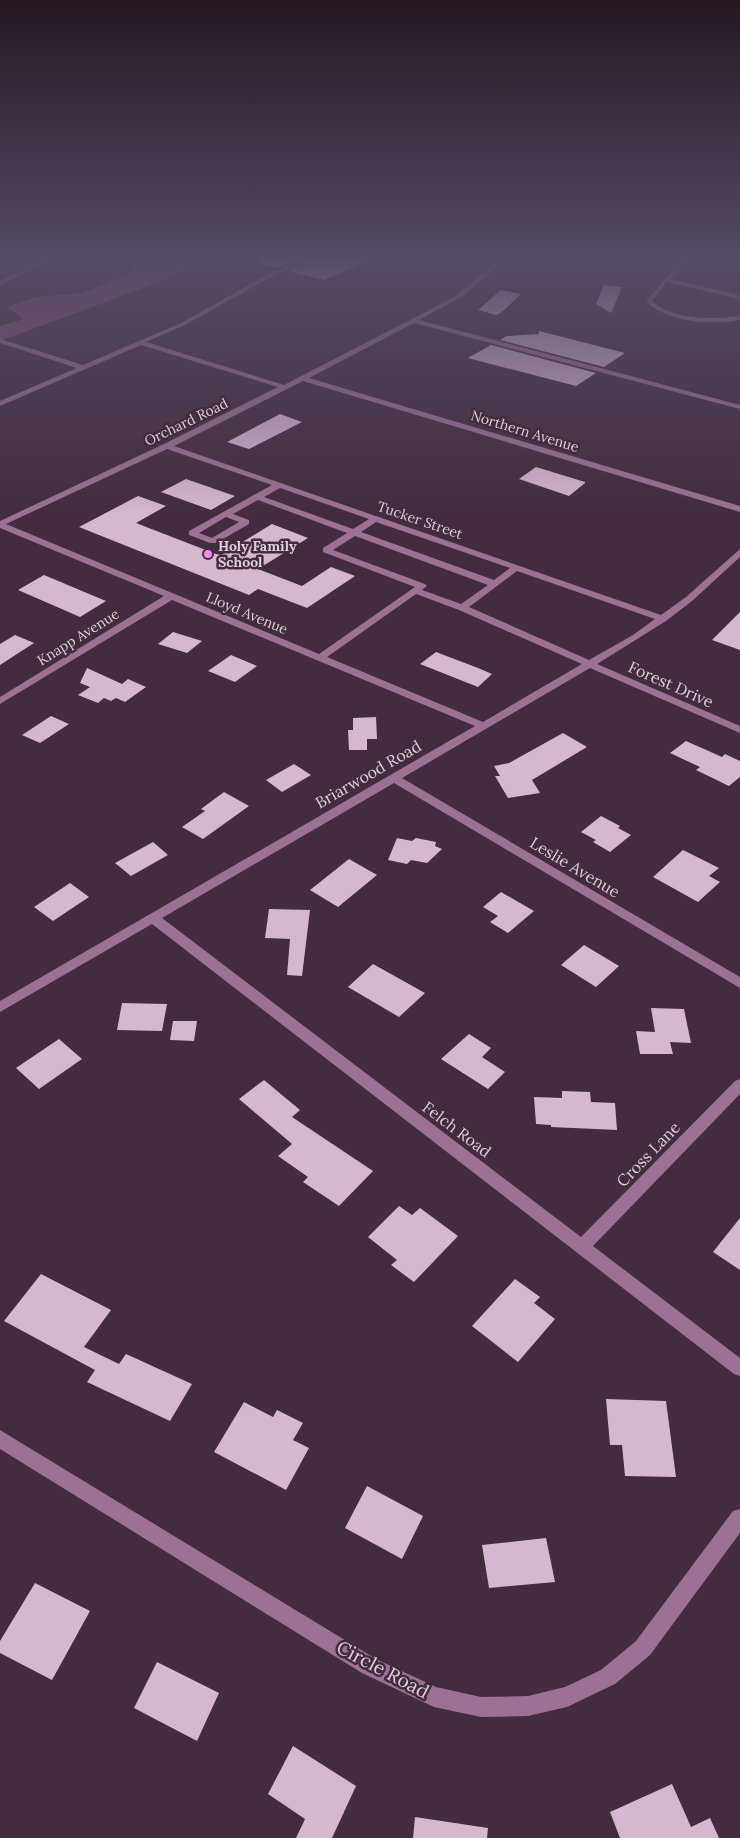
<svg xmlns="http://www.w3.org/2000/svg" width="740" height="1838" font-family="Lora,serif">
  <rect width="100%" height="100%" fill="#432c3f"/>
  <path fill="#8a5080" d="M141,257H208L165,280L0,341V326L24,319L7,307L36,297L82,293L127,275Z"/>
  <path fill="#d5b7cf" d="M260,257H299L277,268L259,264Z
    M314,257H376L324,280L288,271Z
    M604,285L622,287L611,313L596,304Z
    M501,290L521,294L503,311L497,315L478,310Z
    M539,331L625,353L604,367L500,340L507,336L539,334Z
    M491,345L596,373L576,386L468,358Z
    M280,414L302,422L249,449L227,442Z
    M536,467L585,482V483L569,496L519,479Z
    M186,479L235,496L211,510L161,492Z
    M138,496L166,506L136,523L216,554L221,555L272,524L308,538L258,569L302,586L331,567L355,576L307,608L258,589L249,595L79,527Z
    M44,575L106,601L80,617L18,590Z
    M740,612V650L712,640Z
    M173,632L202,641L187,653L158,644Z
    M15,635L34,643L0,665V644Z
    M436,652L478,668L492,674L478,687L420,664Z
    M231,655L257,666L235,682L208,671Z
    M87,668L122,684L128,679L146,687L125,702L116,698L111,701L104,698L98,703L78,695L90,687L80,683Z
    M51,716L69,724L40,743L22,735Z
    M376,717L377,739H367V750H349L348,730H353V718Z
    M563,733L587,747L532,780L540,793L508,798L495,776H500L494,766L509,763Z
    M686,741L722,757L725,754L740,761V777L729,786L696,770L700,767L670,753Z
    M294,764L311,775L282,792L266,780Z
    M224,792L249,806L203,839L182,827L205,811L201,809Z
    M601,816L620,826L618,828L631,835L610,852L593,842L596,840L581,832Z
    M397,838L412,841L416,838L436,842L435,846L442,849L427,863L411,860L407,864L388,860Z
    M153,842L168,855L131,876L115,863Z
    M683,850L719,868L709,876L720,882L698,902L653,877Z
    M349,859L377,875L338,907L310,890Z
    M70,883L89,897L53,921L34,907Z
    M501,892L534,911L508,933L490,922L498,916L483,907Z
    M269,909L310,910L302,976L287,975L290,939L265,938Z
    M584,945L619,966L596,987L561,965Z
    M373,964L425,993L399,1017L348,987Z
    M122,1003L167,1004L162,1031L117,1030Z
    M651,1008L684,1009L691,1043L670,1042L673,1054H640L636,1031L655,1032Z
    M173,1021H197L194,1041L170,1040Z
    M469,1034L491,1048L482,1057L505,1072L488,1089L441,1059Z
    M59,1039L82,1059L39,1089L16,1068Z
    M264,1080L300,1110L292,1117L373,1171L339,1206L303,1182L308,1177L278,1156L292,1144L239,1099Z
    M562,1091L590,1092L591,1102L615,1103L617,1130L551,1127V1125L536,1124L534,1097L562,1098Z
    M399,1206L412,1215L420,1208L458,1236L414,1282L391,1265L397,1260L368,1237Z
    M740,1218V1270L713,1252Z
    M41,1274L111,1310L84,1347L119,1364L126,1354L192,1384L170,1421L87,1382L95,1370L4,1321Z
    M515,1279L540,1297L534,1303L555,1319L518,1362L472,1326Z
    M606,1399L666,1401L676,1477L625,1476L622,1445H610Z
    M244,1402L273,1417L277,1410L303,1423L293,1440L309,1448L286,1490L214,1452Z
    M367,1486L423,1516L402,1559L345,1528Z
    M546,1538L555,1582L489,1588L482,1545Z
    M35,1583L90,1611L52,1680L0,1653V1641Z
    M157,1662L219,1693L197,1741L134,1708Z
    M293,1746L356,1786L332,1838H296L305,1819L268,1794Z
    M672,1784L691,1827L710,1818L719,1838H620L610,1812Z
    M415,1817L488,1828L487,1838H413Z"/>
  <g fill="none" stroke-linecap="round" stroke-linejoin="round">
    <path fill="#9c7194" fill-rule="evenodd" d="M50,257H59L0,285V281Z
      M304,257H312L267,279L185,325L146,342L284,385L456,296L502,257H509L460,298L419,320L740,405V409L414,323L309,378L740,506V512L303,381L174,446L661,615L686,597L740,549V557L692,601L666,621L597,664L740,726V733L590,668L402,778L740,977V988L394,783L162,918L581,1237L735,1081L740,1079V1094L593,1246L740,1358V1376L734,1374L152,924L0,1012V1001L475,726L172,600L0,704V697L164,596L0,528V521L164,444L278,387L141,345L0,406V401L77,368L0,343V339L83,365L181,323L263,277ZM167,449L272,485L189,531V535L210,543H216L249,524V520L233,514L258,500L347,533L323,548V552L415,587L319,654L6,524ZM280,488L369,519L353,529L264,497ZM226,517L239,522L212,538L199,533ZM376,522L510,568L494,580L361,532ZM355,536L488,585L461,604L422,590L427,586L425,584L333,550ZM517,571L655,619L633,635L589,660L469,607ZM416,594L459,610L582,664L483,722L327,657Z
      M684,257H691L670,279L740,295V299L667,282L652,301C673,320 714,320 740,316V320C712,325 668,323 647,302V300Z
      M0,1430L376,1659L436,1687L481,1697L528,1696L565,1687L601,1670L636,1641L733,1511L740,1509V1533L650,1655L615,1684L567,1707L528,1716L481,1717L434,1707L362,1673L0,1449Z"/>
  </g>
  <linearGradient id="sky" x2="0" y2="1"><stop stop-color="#251823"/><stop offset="0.5" stop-color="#554b63"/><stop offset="1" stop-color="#554b63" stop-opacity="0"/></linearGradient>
  <rect width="740" height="515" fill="url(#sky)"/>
  <circle fill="#f987e8" stroke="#432c3f" stroke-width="2" cx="208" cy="554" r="5"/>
  <g text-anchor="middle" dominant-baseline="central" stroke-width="5" stroke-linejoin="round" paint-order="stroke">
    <g font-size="14" fill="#decfdb" stroke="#432c3f">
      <text transform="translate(186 422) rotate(-26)">Orchard Road</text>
      <text transform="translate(525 431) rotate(17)">Northern Avenue</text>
      <text transform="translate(420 520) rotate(19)">Tucker Street</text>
      <text transform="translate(247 613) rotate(23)">Lloyd Avenue</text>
      <text transform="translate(78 637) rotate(-32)">Knapp Avenue</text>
    </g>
    <g font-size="14" font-weight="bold" fill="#decfdb" stroke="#432c3f" text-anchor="start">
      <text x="218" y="546">Holy Family<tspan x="218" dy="16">School</tspan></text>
    </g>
    <g font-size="16" fill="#decfdb" stroke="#432c3f">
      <text transform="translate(671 684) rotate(24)">Forest Drive</text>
      <text transform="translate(368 774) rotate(-30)">Briarwood Road</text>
      <text transform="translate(575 867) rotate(31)">Leslie Avenue</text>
      <text transform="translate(457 1129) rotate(37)">Felch Road</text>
      <text transform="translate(648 1154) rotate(-46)">Cross Lane</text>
    </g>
    <g font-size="19" fill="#decfdb" stroke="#432c3f">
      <text transform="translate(383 1669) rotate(28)">Circle Road</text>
    </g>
  </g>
</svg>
